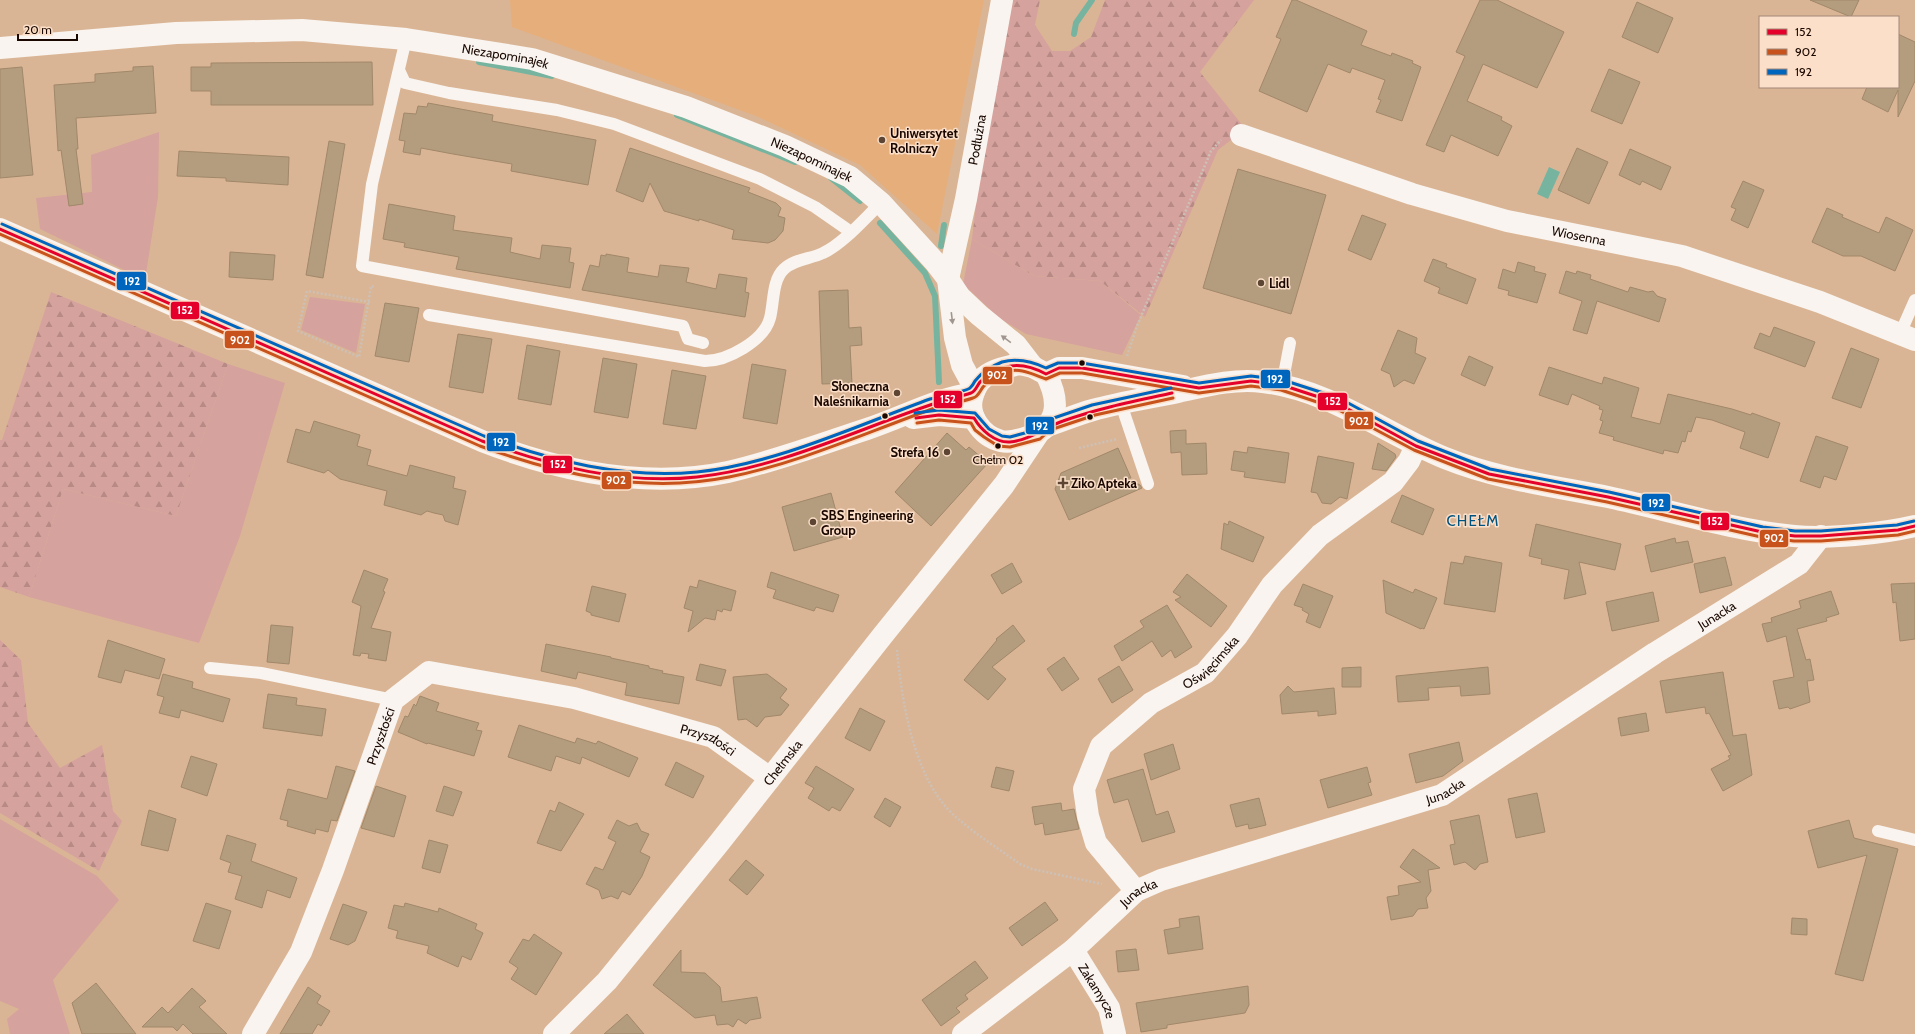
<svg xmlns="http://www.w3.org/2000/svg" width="1915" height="1034" font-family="Cabin,sans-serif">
  <defs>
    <pattern id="forest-firs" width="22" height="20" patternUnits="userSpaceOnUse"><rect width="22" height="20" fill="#d6a29d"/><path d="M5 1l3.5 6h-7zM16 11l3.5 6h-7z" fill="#b78a85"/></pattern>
  </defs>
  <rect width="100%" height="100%" fill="#dab595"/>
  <path fill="#e6ae7b" d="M510,0H984L937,234L860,165L756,116L512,27Z"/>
  <path fill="#d6a29d" d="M159,132L158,197L145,280L40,229L36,198L92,192L91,155Z
    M972,239L1034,276L1100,281L1141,315L1122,355L1026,334L999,318L963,284Z
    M310,297L365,304L356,353L301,330Z
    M228,364L285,383L240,536L199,643L29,597L63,489L176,516Z
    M0,819L97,876L119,900L53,980L70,1034H10L7,1019L19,1009L0,1001Z"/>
  <path fill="url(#forest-firs)" d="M1013,0H1040L1035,25L1052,51H1070L1091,37L1105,0H1254L1200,72L1243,126L1237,142L1231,140L1218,150L1145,317L1100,281L1034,276L972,239L982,153Z
    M51,292L228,364L176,516L63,489L29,597L0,587V440H2Z
    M0,640L21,660L28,723L60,768L102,745L113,811L122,821L99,871L0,813Z"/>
  <path fill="#76b4a0" d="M1549,167L1560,172L1548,199L1537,194Z"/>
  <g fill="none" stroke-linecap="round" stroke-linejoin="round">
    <path stroke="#76b4a0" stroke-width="6" d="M1074,34L1076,23L1092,0
      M479,62L552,76
      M677,115L795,162
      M831,178L860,201
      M880,223L925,273L935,296L939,382
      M941,246L944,225"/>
  </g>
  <path fill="#b49c7e" stroke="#a08869" d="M1292,0H1296L1367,31L1361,45L1391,56L1392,53L1413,61L1412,63L1421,67L1402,121L1376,112L1381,100L1378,99L1385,80L1352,68L1350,73L1328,64L1307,112L1259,91L1281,39L1276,37Z
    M1480,0H1497L1564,32L1537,88L1483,64L1467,101L1502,117L1501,120L1512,126L1498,156L1451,135L1444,152L1426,145L1465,56L1456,52Z
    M1810,0H1859L1851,17Z
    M1637,2L1673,18L1658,53L1622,37Z
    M1898,34L1915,42V81L1898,117V90L1888,112L1862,99L1867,87H1898Z
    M372,62L373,105H211V91H191V67H211V63Z
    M153,66L156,113L76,118L78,149H76L83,204L69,206L61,150L58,151L54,85L95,82V74L133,71V67Z
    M22,67L33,175L0,178V69Z
    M1609,69L1640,82L1622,124L1591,111Z
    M428,103L493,115L492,121L596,140L588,185L511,171L512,164L453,154L421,148L420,155L403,152L405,141L399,140L404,113L416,114L418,106L427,107Z
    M329,141L345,144L323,278L306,275Z
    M630,148L750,188L748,192L776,203L781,208L778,216L785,218L783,231L775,240L768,243L732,239L734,230L699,219V221L664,211L650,183L643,202L616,191Z
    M1577,148L1608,162L1589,204L1558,190Z
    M1630,149L1671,167L1661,190L1642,181L1640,185L1619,175Z
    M179,151L289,157L288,185L226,181V178L177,176Z
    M1238,169L1326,195L1291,314L1203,288Z
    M1743,181L1764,190L1748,228L1731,220L1736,209L1731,207Z
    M389,204L455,216L453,230L512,238L510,252L540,259L542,245L571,248L569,262L574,263L570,288L456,269L459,257L404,247L405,243L383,239Z
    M1827,208L1843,215L1842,217L1879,233L1886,217L1913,230L1895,271L1861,256H1843L1812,242Z
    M1362,215L1386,224L1371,260L1348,250Z
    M230,252L275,255L273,280L229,277Z
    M606,254L629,258L627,272L658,277L660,265L689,268L686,282L716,289L719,274L747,278L745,292L749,293L745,317L582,290L590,265L599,267L601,255L606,256Z
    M1433,259L1447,264L1446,267L1476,279L1467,304L1438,293L1440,288L1424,281Z
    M1518,262L1535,267L1534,271L1546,274L1537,303L1508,295L1509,291L1498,288L1503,269L1515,273Z
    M1566,271L1576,274L1577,271L1591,275L1590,279L1628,292L1630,287L1648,292L1653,291L1657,296L1666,299L1659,322L1597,301L1587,334L1573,330L1582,301L1559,293Z
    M848,290L849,328L861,327L862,345L850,346L852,383L822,384L819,291Z
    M385,303L419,308L409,362L375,356Z
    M1774,327L1815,342L1805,367L1754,348L1760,333L1770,337Z
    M1398,330L1417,338L1415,353L1426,358L1414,384L1404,380L1394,387L1390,374L1381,370Z
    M458,334L492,339L483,393L449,387Z
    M527,345L560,351L551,405L518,399Z
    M1851,348L1879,359L1861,408L1832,398Z
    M1469,356L1493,367L1485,386L1461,375Z
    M603,358L637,364L628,418L594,412Z
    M752,364L786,370L777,424L743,418Z
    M1549,367L1602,384L1604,377L1639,388L1631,417L1660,424L1668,394L1732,409L1751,415L1752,413L1780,423L1777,432L1768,458L1740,448L1745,432L1712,420L1696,417L1691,432L1688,431L1685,442L1682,441L1678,453L1664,450L1663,454L1613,440L1614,437L1599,433L1603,421L1600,420L1603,410L1599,409L1600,406L1572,394L1568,405L1539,395Z
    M672,370L706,376L696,429L663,424Z
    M314,421L360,435L357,446L371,450L367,465L407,476L410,465L455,477L453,488L466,491L458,525L445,521L443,515L434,513L427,511L421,515L384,505L387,491L340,479L328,470L324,473L287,462L296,429L310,433Z
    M1186,430V444L1206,443L1207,474L1182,475L1181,452L1171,453L1170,431Z
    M947,433L966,450L969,447L988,463L931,526L895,492Z
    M1816,436L1848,447L1836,480L1824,476L1820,488L1800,481Z
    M1378,443L1395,454L1396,457L1386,471L1372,469Z
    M1248,447L1289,453L1285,483L1244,477L1245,472L1231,470L1234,451L1247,453Z
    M1118,448L1131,478H1126L1140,485L1142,488L1069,520L1055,489L1061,473Z
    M1318,456L1354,463L1347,499L1340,497L1331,504L1322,503L1317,493L1311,492Z
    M831,493L843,537L794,551L782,507Z
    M1402,495L1434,509L1423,535L1391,522Z
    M1229,521L1264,537L1253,562L1221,549L1224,523L1228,525Z
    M1536,524L1621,544L1615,570L1579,562L1586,594L1564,599L1569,570L1541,564L1542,559L1529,556Z
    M1675,538L1676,543L1688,541L1693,562L1651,572L1645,546Z
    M1465,556L1502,563L1495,612L1444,604L1451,562L1463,564Z
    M1725,557L1732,585L1700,593L1694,564Z
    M1012,563L1022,582L1002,594L991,575Z
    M364,570L388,579L383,591L385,592L371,628L391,632L386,661L368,658L369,654L361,653L360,656L353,655L361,606L352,602Z
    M771,572L839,595L833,612L816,607L814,611L773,598L776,590L767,587Z
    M1187,574L1227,606L1211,627L1175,600L1181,597L1173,592Z
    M699,580L736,591L731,611L723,609L722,612L717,610L715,620L705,618L688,632L693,611L684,608L690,586L697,588Z
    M1383,580L1413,593L1415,589L1437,598L1424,629L1422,628L1421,629L1386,613Z
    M1915,583V639L1900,641L1896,602L1893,603L1891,584Z
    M1303,584L1333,596L1320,628L1306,622L1309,614L1302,610L1303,608L1294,605Z
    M592,586L626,594L619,622L591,615V613L586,611Z
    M1831,591L1839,614L1826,618L1827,621L1797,629L1806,660L1810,659L1814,680L1807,681L1810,702L1790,709L1788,707L1779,709L1773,681L1794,677L1786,636L1767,642L1762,624L1772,622L1771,618L1801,608L1799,601Z
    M1653,592L1659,621L1612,631L1606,602Z
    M1167,605L1192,647L1175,658L1171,650L1162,657L1152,641L1122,661L1114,646L1144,627L1140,621Z
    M271,625L293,627L289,664L267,662Z
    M1013,625L1025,641L992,667L1006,679L988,700L964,680L997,640L996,639Z
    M108,640L165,659L159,679L125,670L121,683L98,677Z
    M546,644L611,657V658L649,666V668L663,671L662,673L684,677L679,704L625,695L627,683L578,672L576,679L541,671Z
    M1064,657L1079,679L1062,691L1047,669Z
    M700,664L726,670L721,686L696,680Z
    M1119,666L1133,690L1112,703L1098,679Z
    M1361,667V687H1342V668Z
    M1488,667L1490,694L1461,696L1460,686L1428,688L1429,700L1398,702L1396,676Z
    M1723,672L1733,736L1746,734L1752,775L1723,791L1711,769L1730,759L1728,756L1731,755L1709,713L1706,714L1705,707L1666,713L1660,681Z
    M163,674L193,682L192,688L230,699L223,722L181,710L179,718L159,713L164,697L157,695Z
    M767,674L787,689L780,698L789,705L781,715L765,717L757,727L746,719L738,720L733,677Z
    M1288,686L1294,692L1334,688L1336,714L1318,716V711L1282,714L1280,695Z
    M268,694L297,698L296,705L326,709L322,736L263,728Z
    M420,696L439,703L436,711L479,723L476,730L482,731L474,756L428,743L427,744L398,732L405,716L408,717L414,704L416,706Z
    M860,708L885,721L870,751L845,738Z
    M1646,713L1649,731L1621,736L1618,718Z
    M519,725L575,743L577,738L596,744L598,741L638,758L629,777L582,757L580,764L556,756L551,771L508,757Z
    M1459,742L1463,761L1443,776L1416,783L1409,754Z
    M1173,744L1180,769L1151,780L1144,754Z
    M191,756L217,764L207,796L181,787Z
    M676,762L704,776L693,798L665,785Z
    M336,766L355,771L337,821L331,820L328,832L316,829L315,834L287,826L288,821L280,819L288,789L327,799Z
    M816,766L854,789L840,811L832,807L829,811L808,798L814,788L805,783Z
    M996,767L1014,771L1009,791L991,787Z
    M1367,767L1371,782L1368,783L1372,795L1328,808L1320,780Z
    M1143,769L1156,815L1168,811L1175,832L1142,842L1128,799L1114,803L1107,780Z
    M376,786L406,796L394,837L361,828Z
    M444,786L462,792L453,816L436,811Z
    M1537,793L1545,832L1516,838L1508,799Z
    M885,798L901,807L890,827L874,817Z
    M1259,798L1266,825L1249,829L1248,824L1236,827L1230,805Z
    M559,802L584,814L561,851L537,843L550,810L555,812Z
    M1061,803L1062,811L1074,809L1079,829L1045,835L1043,823L1035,825L1032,807Z
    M149,810L176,819L168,851L141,845Z
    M1479,815L1488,862L1480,864L1475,870L1465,862L1454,865L1450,845L1455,844L1450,821Z
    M617,820L629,826L637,823L641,831L649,834L640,852L650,857L642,876L630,895L622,891L618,899L611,896L602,899L599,890L586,884L595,867L603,870L616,842L608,838Z
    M1849,820L1854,838L1898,849L1863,981L1835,974L1867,855L1818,868L1808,831Z
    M227,835L256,844L251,861L297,878L290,898L267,890L262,908L235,899L242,876L228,872L231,863L220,859Z
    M429,840L448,845L440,873L422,868Z
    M1413,849L1440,868L1428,870L1431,891L1426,898L1428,908L1418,909L1413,916L1391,920L1387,897L1399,895L1398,886L1421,882L1400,867Z
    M746,860L764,875L747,895L729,880Z
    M1045,902L1058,920L1022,946L1009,928Z
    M206,903L231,911L219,949L193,941Z
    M405,903L438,912L439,908L477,924L475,929L483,933L471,960L462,956L458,967L427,953L429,946L396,938L398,931L388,928L394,905L404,907Z
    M343,904L367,912L355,941L348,945L330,939Z
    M1199,916L1203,949L1168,954L1164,930L1180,927L1179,919Z
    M1792,918L1807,919V935L1791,934Z
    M534,934L562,953L536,995L511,979L518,968L509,962L523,939L529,941Z
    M1136,949L1139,970L1118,972L1116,951Z
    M681,950V972L705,973L720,987L722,1002L757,997L761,1018L750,1020L746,1024L738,1019L733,1027L728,1024L717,1025L715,1015L695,1018L653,985Z
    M975,961L988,978L965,995L968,999L956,1008L960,1012L941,1026L922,1000Z
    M96,983L112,1003L136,1034H82L72,1003Z
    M1248,986L1249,1005L1245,1013L1167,1025V1028L1141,1032L1136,1003Z
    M308,987L321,996L317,1003L330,1011L321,1026L318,1024L312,1034H280Z
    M192,988L206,1001L199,1007L227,1034H193L183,1024L177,1031L173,1027H142L162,1007L168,1013Z
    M627,1014L644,1034H604Z"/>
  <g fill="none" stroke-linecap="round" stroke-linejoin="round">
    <path stroke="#ccc0b7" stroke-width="2.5" stroke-dasharray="2 2" stroke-linecap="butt" d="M370,302L307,291L298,331L359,357L371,286L375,287
      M1127,356L1137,326L1211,151L1221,140
      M1079,448L1117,439
      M897,650C902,703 914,781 956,817C975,834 999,849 1020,864L1032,869L1102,884"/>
    <path stroke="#f9f4ef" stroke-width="12" d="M406,39L372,184L362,266L683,326L688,339L703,343
      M399,70L405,83L449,93L557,110L614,124L760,179L815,207L851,232
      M429,315L705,361C727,361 764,341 770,318C774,303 772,280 784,269C794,259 811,259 823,253C843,244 865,218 881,203
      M1900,334L1915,300
      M1282,385L1290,343
      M1121,404L1148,484
      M210,668L261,673L393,700
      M1878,831L1915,840"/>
    <g stroke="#f9f4ef" stroke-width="22">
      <path id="s1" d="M0,48L176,33L302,30L406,39L532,59L686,107L785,146L850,177L881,203L935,262L948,279"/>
      <path id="s2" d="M1241,135L1412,194L1507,221L1682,256L1820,302L1915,340"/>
      <path id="s3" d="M1136,891L1096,843L1088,816L1084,789L1101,746L1151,703L1205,673L1237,636L1272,585L1320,535L1393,482L1409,461L1416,446"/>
      <path id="s4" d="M1073,950L1109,1008L1115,1034"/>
      <path id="s5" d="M253,1034L301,952L333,870L393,700L429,672L574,698L713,737L770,778"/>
      <path id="s6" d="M963,1034L1073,950L1136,891L1161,880L1442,795L1655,653L1799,564L1821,536"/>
    </g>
    <g stroke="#f9f4ef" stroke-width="22">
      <path d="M0,229L482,441C559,471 646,489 728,472C776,461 821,444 867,429C903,417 935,399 973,393"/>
      <path d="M948,279L960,297L979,315L1016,345L1033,367"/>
      <path d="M1020,364L1033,367L1046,374C1060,401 1060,426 1028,437C1019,440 1010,443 1001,441C981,436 966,414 973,395C979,372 1000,368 1020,364Z"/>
      <path d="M1046,374L1059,368H1082L1183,386"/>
      <path id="s7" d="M975,389L962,365L955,338L948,279L966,199L1002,0"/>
      <path d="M913,418L939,415L974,418"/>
      <path d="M1047,426C1062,421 1078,414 1093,410C1121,402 1150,398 1178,392C1205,386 1235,378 1263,382C1330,390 1384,433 1445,458C1497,479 1553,486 1608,497C1669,510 1732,530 1794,536C1828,539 1881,534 1915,526"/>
      <path id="s8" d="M554,1034L607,981L719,843L883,635L1004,485L1038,434"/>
    </g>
    <defs>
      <path id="bus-1" d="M0,229L482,441C551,466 624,485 697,477C779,468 856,430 933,404C946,399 959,397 971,393C975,392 977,386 980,382C987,375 996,369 1006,367C1020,363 1033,367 1046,374L1059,368H1082L1199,388L1251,381L1282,385L1337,403L1416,446L1489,474L1608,497L1762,532L1795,536H1821L1898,530L1915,526
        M916,418L939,415L974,418C981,430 995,443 1010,442C1030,440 1045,427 1063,421C1099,408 1135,401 1172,393"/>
      <path id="bus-2" d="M0,234L480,446C560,475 644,494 729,477C800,463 867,432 935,408C948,404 961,402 973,398C978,397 980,391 983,387C989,380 997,375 1005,372C1020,367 1032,374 1046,379L1060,373H1082L1199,393L1251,386L1281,390L1335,408L1414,450L1488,479L1607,502L1761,537L1794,541H1821L1898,535L1915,531
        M917,423L939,420L971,423L975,430L984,437L998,446L1010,447L1040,439L1050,430L1095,415L1173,398"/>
      <path id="bus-3" d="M2,224L484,436C552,461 623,479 697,472C775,464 856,426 930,399C937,397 967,391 970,388C972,386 974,383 975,381C982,372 992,366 1002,362C1017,358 1033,362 1046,368L1058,363H1082L1199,383L1251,376L1283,380L1339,398L1418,441L1490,469L1609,492L1763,527L1795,531H1821L1897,525L1914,521
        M915,413L939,410L975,413L989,429L1002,436L1010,437L1036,430L1045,421L1092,405L1171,388"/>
    </defs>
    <use href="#bus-1" stroke="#fbdfc8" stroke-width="6"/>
    <use href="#bus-2" stroke="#fbdfc8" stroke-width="6"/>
    <use href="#bus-3" stroke="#fbdfc8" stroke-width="6"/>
    <use href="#bus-1" stroke="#e4002b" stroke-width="3"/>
    <use href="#bus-2" stroke="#c7521b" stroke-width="3"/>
    <use href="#bus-3" stroke="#0065bd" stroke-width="3"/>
  </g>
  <defs><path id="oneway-solid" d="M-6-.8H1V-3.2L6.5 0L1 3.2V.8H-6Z"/></defs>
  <g fill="#a0968f">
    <use href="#oneway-solid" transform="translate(952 318) rotate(83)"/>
    <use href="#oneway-solid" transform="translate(1006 339) rotate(-144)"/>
  </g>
  <g fill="#5d4534" stroke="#fbdfc8" stroke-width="1.5">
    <circle cx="882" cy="140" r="4"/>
    <circle cx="1261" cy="283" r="4"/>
    <circle cx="897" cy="393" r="4"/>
    <circle cx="947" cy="452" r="4"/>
    <path d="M1061 477h4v4h4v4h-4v4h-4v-4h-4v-4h4z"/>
    <circle cx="813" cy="522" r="4"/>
  </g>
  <g fill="#1a0800" stroke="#fbdfc8" stroke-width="1.5">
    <circle cx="1082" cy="363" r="3.5"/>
    <circle cx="885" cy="416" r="3.5"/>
    <circle cx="1090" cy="417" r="3.5"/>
    <circle cx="998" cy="446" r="3.5"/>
  </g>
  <g text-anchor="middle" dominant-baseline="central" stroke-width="3" stroke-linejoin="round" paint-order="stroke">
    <g font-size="12" fill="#1a0800" stroke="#fbdfc8">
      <text x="998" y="459">Chełm 02</text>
    </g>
    <g font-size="13" fill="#1a0800" stroke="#fbdfc8">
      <text stroke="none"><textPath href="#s1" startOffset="508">Niezapominajek</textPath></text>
      <text stroke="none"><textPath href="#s7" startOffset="257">Podłużna</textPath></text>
      <text stroke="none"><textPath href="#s1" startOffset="832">Niezapominajek</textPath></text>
      <text stroke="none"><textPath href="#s2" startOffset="353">Wiosenna</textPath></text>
      <text stroke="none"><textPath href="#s6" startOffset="874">Junacka</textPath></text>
      <text stroke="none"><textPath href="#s3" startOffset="303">Oświęcimska</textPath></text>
      <text stroke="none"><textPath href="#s5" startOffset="325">Przyszłości</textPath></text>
      <text stroke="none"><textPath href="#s5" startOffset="697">Przyszłości</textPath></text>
      <text stroke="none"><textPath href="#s8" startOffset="355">Chełmska</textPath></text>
      <text stroke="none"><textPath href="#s6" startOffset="550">Junacka</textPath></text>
      <text stroke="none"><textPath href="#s6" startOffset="226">Junacka</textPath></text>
      <text stroke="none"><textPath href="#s4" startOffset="48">Zakamycze</textPath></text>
    </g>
    <g font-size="13" font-weight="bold" fill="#1a0800" stroke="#fbdfc8" text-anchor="start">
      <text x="890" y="133">Uniwersytet<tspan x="890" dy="15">Rolniczy</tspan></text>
      <text x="1269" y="283">Lidl</text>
      <text x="889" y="386" text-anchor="end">Słoneczna<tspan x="889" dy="15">Naleśnikarnia</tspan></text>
      <text x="939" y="452" text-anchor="end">Strefa 16</text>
      <text x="1071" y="483">Ziko Apteka</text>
      <text x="821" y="515">SBS Engineering<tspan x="821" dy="15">Group</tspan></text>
    </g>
    <g font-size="15" letter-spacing="1" fill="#00527e" stroke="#fbdfc8">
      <text x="1473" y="521">CHEŁM</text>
    </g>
  </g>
  <g stroke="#fbdfc8" stroke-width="1.5">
    <rect x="116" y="271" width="31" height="20" rx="4" fill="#0065bd"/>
    <rect x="170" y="301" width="30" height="19" rx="4" fill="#e4002b"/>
    <rect x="224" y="330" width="31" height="19" rx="4" fill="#c7521b"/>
    <rect x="982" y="366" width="31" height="19" rx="4" fill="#c7521b"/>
    <rect x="1260" y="369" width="31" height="20" rx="4" fill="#0065bd"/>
    <rect x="933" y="390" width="30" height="19" rx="4" fill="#e4002b"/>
    <rect x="1317" y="392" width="31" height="19" rx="4" fill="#e4002b"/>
    <rect x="1344" y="411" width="30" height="19" rx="4" fill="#c7521b"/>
    <rect x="1025" y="416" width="30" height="19" rx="4" fill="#0065bd"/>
    <rect x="486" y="432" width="30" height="20" rx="4" fill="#0065bd"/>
    <rect x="542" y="455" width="31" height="19" rx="4" fill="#e4002b"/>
    <rect x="601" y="471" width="31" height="19" rx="4" fill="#c7521b"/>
    <rect x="1641" y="493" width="30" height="19" rx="4" fill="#0065bd"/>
    <rect x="1700" y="512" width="30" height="19" rx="4" fill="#e4002b"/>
    <rect x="1759" y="529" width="30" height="19" rx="4" fill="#c7521b"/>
  </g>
  <g font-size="11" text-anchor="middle" font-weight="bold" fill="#fff">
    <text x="132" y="285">192</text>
    <text x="185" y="314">152</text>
    <text x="240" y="344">902</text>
    <text x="997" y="379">902</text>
    <text x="1275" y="383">192</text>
    <text x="948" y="403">152</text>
    <text x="1333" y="405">152</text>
    <text x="1359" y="425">902</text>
    <text x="1040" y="430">192</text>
    <text x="501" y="446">192</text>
    <text x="558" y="468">152</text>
    <text x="616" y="484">902</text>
    <text x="1656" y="507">192</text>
    <text x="1715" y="525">152</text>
    <text x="1774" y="542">902</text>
  </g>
  <rect x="1759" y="16" width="140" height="72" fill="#fbdfc8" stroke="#a18978"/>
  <rect x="1767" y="29" width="20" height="6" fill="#e4002b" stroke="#a18978"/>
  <text x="1795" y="36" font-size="12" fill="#1a0800">152</text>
  <rect x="1767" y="49" width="20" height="6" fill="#c7521b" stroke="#a18978"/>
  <text x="1795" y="56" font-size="12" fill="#1a0800">902</text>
  <rect x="1767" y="69" width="20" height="6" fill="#0065bd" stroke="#a18978"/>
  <text x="1795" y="76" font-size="12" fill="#1a0800">192</text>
  <path d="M18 34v6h59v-6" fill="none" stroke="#1a0800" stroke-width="2"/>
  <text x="24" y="34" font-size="12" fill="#1a0800" stroke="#fbdfc8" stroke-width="3" paint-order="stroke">20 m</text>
</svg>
